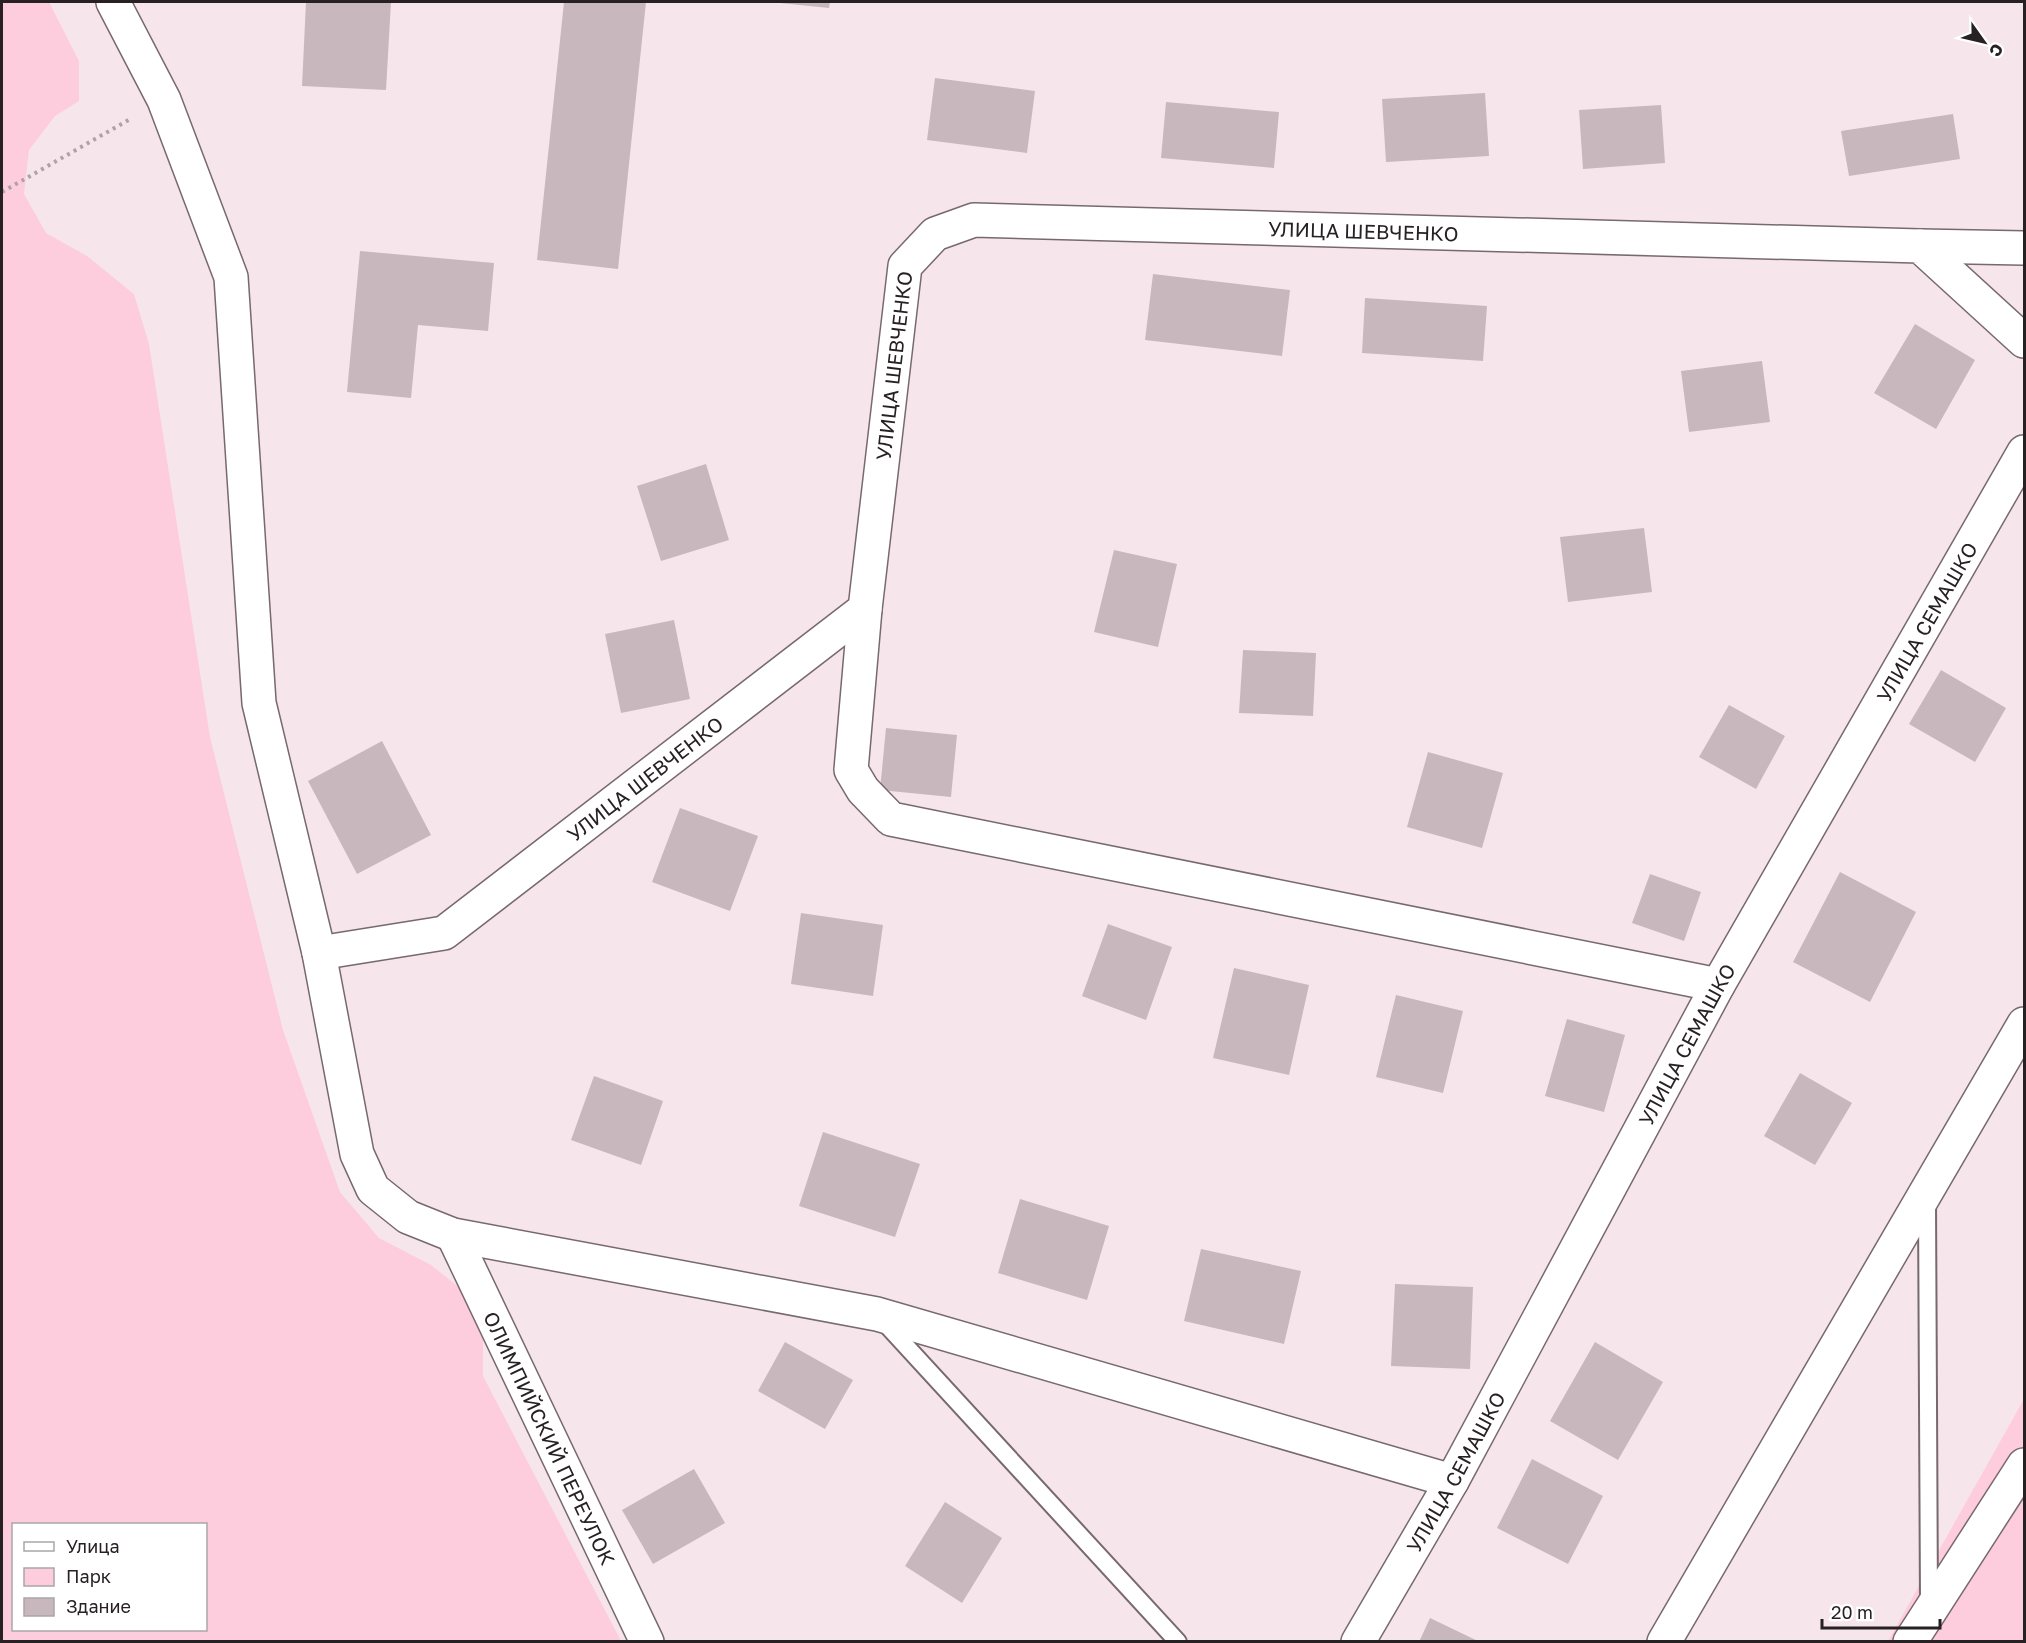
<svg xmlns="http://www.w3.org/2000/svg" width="2026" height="1643" font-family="'Golos Text',sans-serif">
  <rect width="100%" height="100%" fill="#f6e6eb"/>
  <path fill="#fdcdde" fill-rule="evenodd" d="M2,2H49L79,61V101L55,116L29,150L24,194L46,233L87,256L134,294L149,344L210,737L283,1030L340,1192L379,1238L431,1265L465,1292L483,1327V1376L621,1641L2,1642ZM14,1524H206V1630H14Z
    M2024,1399V1641H1888Z"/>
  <path fill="#c8b8be" d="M306,2H391L386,90L302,86Z
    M564,2H646L618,269L537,260Z
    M770,2H830L829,8Z
    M935,78L1035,91L1027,153L927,140Z
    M1485,93L1489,156L1386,162L1382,99Z
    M1166,102L1279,112L1274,168L1161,158Z
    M1661,105L1665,163L1583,169L1579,110Z
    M1953,114L1960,159L1849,176L1841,131Z
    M360,251L494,263L488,331L418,325L411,398L347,392Z
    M1153,274L1290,290L1282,356L1145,340Z
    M1365,298L1487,306L1483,361L1362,353Z
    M1915,324L1975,360L1936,429L1874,393Z
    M1762,361L1770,422L1689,432L1681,371Z
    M706,464L729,540L661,561L637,486Z
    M1644,528L1652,592L1568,602L1560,537Z
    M1114,550L1177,564L1158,647L1094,632Z
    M674,620L690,699L621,713L605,634Z
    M1243,650L1316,653L1313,716L1239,713Z
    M1941,670L2006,708L1975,762L1909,724Z
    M1729,705L1785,736L1756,789L1699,757Z
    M886,728L957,735L951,797L880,790Z
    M382,741L431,835L357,874L308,781Z
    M1428,752L1503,773L1482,848L1407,827Z
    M680,808L758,836L730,911L652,882Z
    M1840,872L1916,912L1870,1002L1793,962Z
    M1650,874L1701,892L1684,941L1632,923Z
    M801,913L883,925L873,996L791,984Z
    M1108,924L1172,947L1146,1020L1082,996Z
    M1234,968L1309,985L1289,1075L1213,1058Z
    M1396,995L1463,1011L1443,1093L1376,1077Z
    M1567,1019L1625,1035L1604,1112L1545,1096Z
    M1800,1073L1852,1103L1815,1165L1764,1136Z
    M594,1076L663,1101L641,1165L571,1140Z
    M823,1132L920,1164L895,1237L799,1206Z
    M1020,1199L1109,1226L1087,1300L998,1273Z
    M1201,1249L1301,1271L1284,1344L1184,1321Z
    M1395,1284L1473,1287L1470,1369L1391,1366Z
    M785,1342L853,1380L825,1429L758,1391Z
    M1595,1342L1663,1382L1618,1460L1550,1421Z
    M1532,1459L1603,1496L1568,1564L1497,1528Z
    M694,1469L725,1523L653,1564L622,1510Z
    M945,1502L1002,1538L962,1603L905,1566Z
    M1430,1618L1480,1642H1419Z"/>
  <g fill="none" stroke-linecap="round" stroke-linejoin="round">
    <defs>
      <path id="lane" d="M1927,1202L1929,1606
        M883,1321L1178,1642"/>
      <g id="street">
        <path d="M113,2L164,100L231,277L259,703L319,953L357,1154L373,1189L408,1217L453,1235L877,1314L1452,1481"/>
        <path d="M1920,246L2024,248"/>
        <path d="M865,609L851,770L863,790L891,819L1718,985"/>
        <path id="s1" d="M319,953L444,933L865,609L905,266L935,234L974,220L1920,246L2024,341"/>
        <path id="s2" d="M453,1235L647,1642"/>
        <path id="s3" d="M1358,1642L1452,1481L1718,985L2024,452"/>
        <path d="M1664,1642L2024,1024"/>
        <path d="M1910,1642L2024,1465"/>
      </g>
    </defs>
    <use href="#lane" stroke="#77696e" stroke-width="20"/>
    <use href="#street" stroke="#77696e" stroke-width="36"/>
    <path stroke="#afa3a7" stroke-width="4" stroke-dasharray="3 4.5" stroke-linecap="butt" d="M2,192L132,118"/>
    <use href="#lane" stroke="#fff" stroke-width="16"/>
    <use href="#street" stroke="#fff" stroke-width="33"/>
  </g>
  <g text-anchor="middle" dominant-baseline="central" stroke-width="5" stroke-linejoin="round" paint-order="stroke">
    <g font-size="20" fill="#272123" stroke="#fff">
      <text stroke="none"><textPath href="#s1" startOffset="1478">УЛИЦА ШЕВЧЕНКО</textPath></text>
      <text stroke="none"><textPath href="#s1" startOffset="903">УЛИЦА ШЕВЧЕНКО</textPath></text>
      <text stroke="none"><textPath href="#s3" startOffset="1168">УЛИЦА СЕМАШКО</textPath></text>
      <text stroke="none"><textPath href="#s1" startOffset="380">УЛИЦА ШЕВЧЕНКО</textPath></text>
      <text stroke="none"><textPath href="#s3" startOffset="682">УЛИЦА СЕМАШКО</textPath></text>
      <text stroke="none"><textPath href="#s2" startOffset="225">ОЛИМПИЙСКИЙ ПЕРЕУЛОК</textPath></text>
      <text stroke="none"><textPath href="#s3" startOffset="196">УЛИЦА СЕМАШКО</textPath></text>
    </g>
  </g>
  <rect width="2026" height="1643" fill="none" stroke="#272123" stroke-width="6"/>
  <rect x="12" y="1523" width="195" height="108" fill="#ffffff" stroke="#a9a6a7" stroke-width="1.5"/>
  <rect x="24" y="1542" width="30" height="9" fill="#ffffff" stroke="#a9a6a7" stroke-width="1.5"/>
  <text x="66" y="1553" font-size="18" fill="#272123">Улица</text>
  <rect x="24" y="1568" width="30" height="18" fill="#fdcdde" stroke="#a9a6a7" stroke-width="1.5"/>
  <text x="66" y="1583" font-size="18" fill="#272123">Парк</text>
  <rect x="24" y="1598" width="30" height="18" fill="#c8b8be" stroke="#a9a6a7" stroke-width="1.5"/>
  <text x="66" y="1613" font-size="18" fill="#272123">Здание</text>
  <g transform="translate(1984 42) rotate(124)" stroke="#ffffff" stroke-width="4.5" paint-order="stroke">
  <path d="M0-4.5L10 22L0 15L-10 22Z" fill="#272123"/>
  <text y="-9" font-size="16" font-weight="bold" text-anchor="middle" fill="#272123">С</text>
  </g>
  <path d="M1822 1619v9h118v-9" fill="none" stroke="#272123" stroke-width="3"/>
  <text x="1831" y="1619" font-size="18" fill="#272123" stroke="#ffffff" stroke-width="4.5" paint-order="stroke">20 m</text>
</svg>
